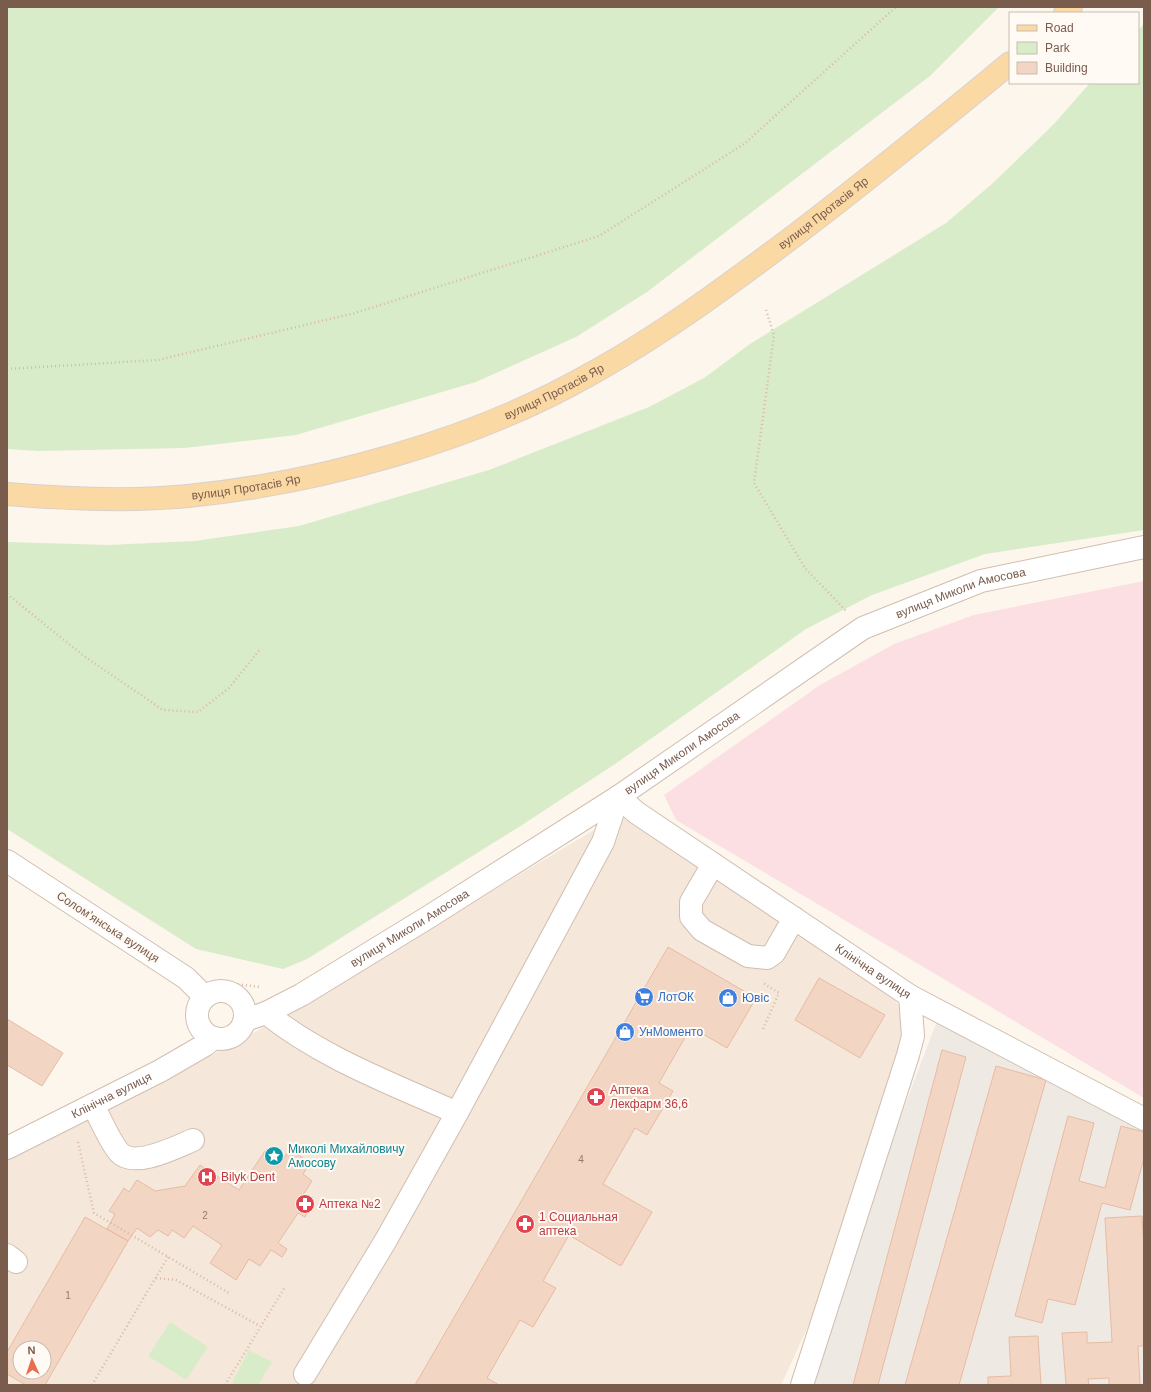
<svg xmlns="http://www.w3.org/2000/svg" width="1151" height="1392" font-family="Helvetica,sans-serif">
  <rect width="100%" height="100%" fill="#fdf6ec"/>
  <path fill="#f5e8da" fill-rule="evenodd" d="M626,811L886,986L909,1022L835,1268L781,1385H7V1155L240,1041ZM20,1348H44V1372H20Z"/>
  <path fill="#efe9e4" d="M942,1008L1144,1121V1385H798Z"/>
  <path fill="#fbdfe3" d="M1144,581V1098L676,820L664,795L820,685L894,644L974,615Z"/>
  <path fill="#d8ecc9" d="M7,7H999L930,76L647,292L576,337L476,382L296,435L184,448L38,451L7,449Z
    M1144,24V530L985,554L872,595L806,629L618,762L522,825L307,959L283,969L196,949L7,829V542L108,545L195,541L299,526L489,470L649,407L704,378L750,344L946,223L992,184L1053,125L1090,83H1138V30Z
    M170,1322L208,1347L186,1380L148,1356Z
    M249,1350L272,1362L258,1385H236L232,1383Z"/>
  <path fill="#f3d5c3" stroke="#e6bba3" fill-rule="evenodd" d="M668,947L756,998L727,1048L691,1027L659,1083L673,1091L647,1135L635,1128L603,1184L652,1212L621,1266L569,1235L543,1281L556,1288L533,1327L520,1320L487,1378L499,1385H415Z
    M819,978L885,1015L860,1058L795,1020Z
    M7,1019L63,1053L42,1086L7,1065Z
    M942,1050L966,1057L878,1385H853Z
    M996,1066L1046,1080L959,1385H905Z
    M1068,1116L1094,1123L1079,1181L1105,1188L1121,1126L1144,1132V1158L1130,1210L1102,1203L1075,1305L1048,1299L1042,1323L1015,1316Z
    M290,1149L310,1163L303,1174L312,1181L301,1198L312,1205L305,1217L298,1213L278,1243L287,1249L282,1257L271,1250L260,1266L249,1259L236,1280L210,1263L222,1245L193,1226L184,1238L172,1230L168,1236L158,1230L150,1237L137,1228L128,1241L107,1229L115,1214L109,1211L124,1188L129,1192L137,1180L155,1191L185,1186L200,1165L239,1190L265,1151L282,1161Z
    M1142,1216L1144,1250V1346H1138L1140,1385H1109V1378L1088,1379L1089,1385H1066L1062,1333L1087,1332V1343L1112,1342L1105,1218Z
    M85,1217L128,1241L45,1385H26L7,1374V1352ZM20,1348H44V1372H20Z
    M1038,1336L1041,1385H988V1377L1011,1376L1009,1337Z"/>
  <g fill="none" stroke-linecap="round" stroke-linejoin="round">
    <defs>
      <g id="minor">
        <path id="s1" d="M618,797L637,813L910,996L1144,1119"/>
        <path d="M7,861L186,978L205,997"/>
        <path d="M713,864L691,902V917L702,930L748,956L767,958L774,953L794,918"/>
        <circle cx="221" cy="1015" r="24"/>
        <path d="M266,1013C322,1058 393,1084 457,1113"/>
        <path id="s2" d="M245,1020L266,1013L301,995L427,918L618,797L863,628L981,581L1144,547"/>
        <path d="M93,1105C101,1120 108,1138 118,1151C133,1170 176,1147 193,1140"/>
        <path id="s3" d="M7,1148L160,1071L205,1045L214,1038"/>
        <path d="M7,1255L16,1262"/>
        <path d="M305,1374L386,1240L457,1113L603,842L618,797"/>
        <path d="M802,1385L908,1055L913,1036L910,996"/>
      </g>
      <g id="major">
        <path d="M1065,13L1071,7"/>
        <path id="s4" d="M7,494C67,499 128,502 188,496C319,483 472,441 587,376C662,335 730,284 798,233C870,178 940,121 1010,63"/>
      </g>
    </defs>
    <use href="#minor" stroke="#d1beb0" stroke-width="24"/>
    <use href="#major" stroke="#dad1cd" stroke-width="24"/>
    <path stroke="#d9b8a5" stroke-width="2.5" stroke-dasharray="1 3" stroke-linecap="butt" d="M766,310L774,335L754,483L805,568L846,611
      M7,369L158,360L355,313L599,236L744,144L896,7
      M7,594L84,656L163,710L198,712L229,688L261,648
      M226,983L261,987
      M763,1029L779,993L763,983
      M78,1142L94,1213L229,1293
      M156,1278L176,1280L260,1326
      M92,1385L168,1257
      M225,1385L285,1287"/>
    <use href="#minor" stroke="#fff" stroke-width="22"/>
    <use href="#major" stroke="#fbd9a5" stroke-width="22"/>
  </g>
  <defs>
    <symbol id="supermarket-disc" viewBox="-11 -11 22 22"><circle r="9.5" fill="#3f7fe0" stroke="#fffaf3"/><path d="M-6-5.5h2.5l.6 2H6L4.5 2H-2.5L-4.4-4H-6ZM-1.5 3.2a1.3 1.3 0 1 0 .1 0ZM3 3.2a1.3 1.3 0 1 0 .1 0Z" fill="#fff"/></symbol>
    <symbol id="shop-disc" viewBox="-11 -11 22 22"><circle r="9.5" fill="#3f7fe0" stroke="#fffaf3"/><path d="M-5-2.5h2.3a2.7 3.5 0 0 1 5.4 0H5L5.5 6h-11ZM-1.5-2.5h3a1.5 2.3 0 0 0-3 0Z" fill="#fff"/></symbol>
    <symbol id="pharmacy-disc" viewBox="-11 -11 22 22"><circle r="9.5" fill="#e0444e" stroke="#fffaf3"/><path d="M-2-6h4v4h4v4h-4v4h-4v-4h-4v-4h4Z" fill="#fff"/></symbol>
    <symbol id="sight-disc" viewBox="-11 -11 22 22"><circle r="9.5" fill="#0f9aa8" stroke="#fffaf3"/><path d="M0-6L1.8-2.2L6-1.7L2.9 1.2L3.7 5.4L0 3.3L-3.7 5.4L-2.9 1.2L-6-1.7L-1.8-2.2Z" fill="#fff"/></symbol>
    <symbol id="hospital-disc" viewBox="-11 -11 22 22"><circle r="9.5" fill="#e0444e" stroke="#fffaf3"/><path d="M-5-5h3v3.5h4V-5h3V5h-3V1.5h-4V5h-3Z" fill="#fff"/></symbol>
  </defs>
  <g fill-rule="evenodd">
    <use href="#supermarket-disc" x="633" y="986" width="22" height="22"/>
    <use href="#shop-disc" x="717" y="987" width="22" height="22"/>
    <use href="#shop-disc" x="614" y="1021" width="22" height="22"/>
    <use href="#pharmacy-disc" x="585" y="1086" width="22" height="22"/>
    <use href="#sight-disc" x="263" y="1145" width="22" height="22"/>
    <use href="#hospital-disc" x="196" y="1166" width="22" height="22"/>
    <use href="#pharmacy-disc" x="294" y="1193" width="22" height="22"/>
    <use href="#pharmacy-disc" x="514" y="1213" width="22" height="22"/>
  </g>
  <g text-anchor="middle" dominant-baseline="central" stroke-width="4" stroke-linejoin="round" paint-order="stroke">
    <g font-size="10" fill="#987a6a">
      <text x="581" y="1159">4</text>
      <text x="205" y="1215">2</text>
      <text x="68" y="1295">1</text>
    </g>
    <g font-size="12" fill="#7a5c4d" stroke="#fffaf3">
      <text stroke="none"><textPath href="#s4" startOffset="888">вулиця Протасів Яр</textPath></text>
      <text stroke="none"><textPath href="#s4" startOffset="564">вулиця Протасів Яр</textPath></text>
      <text stroke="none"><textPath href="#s4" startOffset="240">вулиця Протасів Яр</textPath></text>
      <text stroke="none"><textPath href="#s2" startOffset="837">вулиця Миколи Амосова</textPath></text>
      <text stroke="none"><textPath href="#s2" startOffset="513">вулиця Миколи Амосова</textPath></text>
      <text transform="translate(108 927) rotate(33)">Соломʼянська вулиця</text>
      <text stroke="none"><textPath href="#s2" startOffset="189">вулиця Миколи Амосова</textPath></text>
      <text stroke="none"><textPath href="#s1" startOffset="309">Клінічна вулиця</textPath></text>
      <text stroke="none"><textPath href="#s3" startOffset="117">Клінічна вулиця</textPath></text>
    </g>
    <g font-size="12" fill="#366cbe" stroke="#fffaf3" text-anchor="start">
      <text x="658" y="997">ЛотОК</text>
      <text x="742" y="998">Ювіс</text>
      <text x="639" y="1032">УнМоменто</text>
    </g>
    <g font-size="12" fill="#be3a42" stroke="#fffaf3" text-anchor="start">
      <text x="610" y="1090">Аптека<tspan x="610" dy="14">Лекфарм 36,6</tspan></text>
      <text x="221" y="1177">Bilyk Dent</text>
      <text x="319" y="1204">Аптека №2</text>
      <text x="539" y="1217">1 Социальная<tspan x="539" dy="14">аптека</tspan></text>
    </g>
    <g font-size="12" fill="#0d838f" stroke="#fffaf3" text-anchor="start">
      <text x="288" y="1149">Миколі Михайловичу<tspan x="288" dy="14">Амосову</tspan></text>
    </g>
  </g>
  <rect width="1151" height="1392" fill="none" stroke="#7a5c4d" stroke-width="16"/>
  <rect x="1009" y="12" width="130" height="72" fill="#fffaf3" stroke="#cabbb1"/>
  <rect x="1017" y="25" width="20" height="6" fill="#fbd9a5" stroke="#cabbb1"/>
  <text x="1045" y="32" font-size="12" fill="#7a5c4d">Road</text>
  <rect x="1017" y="42" width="20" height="12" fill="#d8ecc9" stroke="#cabbb1"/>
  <text x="1045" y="52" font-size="12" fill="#7a5c4d">Park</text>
  <rect x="1017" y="62" width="20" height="12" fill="#f3d5c3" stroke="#cabbb1"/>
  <text x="1045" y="72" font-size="12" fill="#7a5c4d">Building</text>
  <g transform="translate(32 1360) rotate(357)"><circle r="19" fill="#fffaf3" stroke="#cabbb1"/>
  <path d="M0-3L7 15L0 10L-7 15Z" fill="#e76f51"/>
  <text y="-6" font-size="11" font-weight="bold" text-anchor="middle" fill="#7a5c4d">N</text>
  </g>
</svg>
